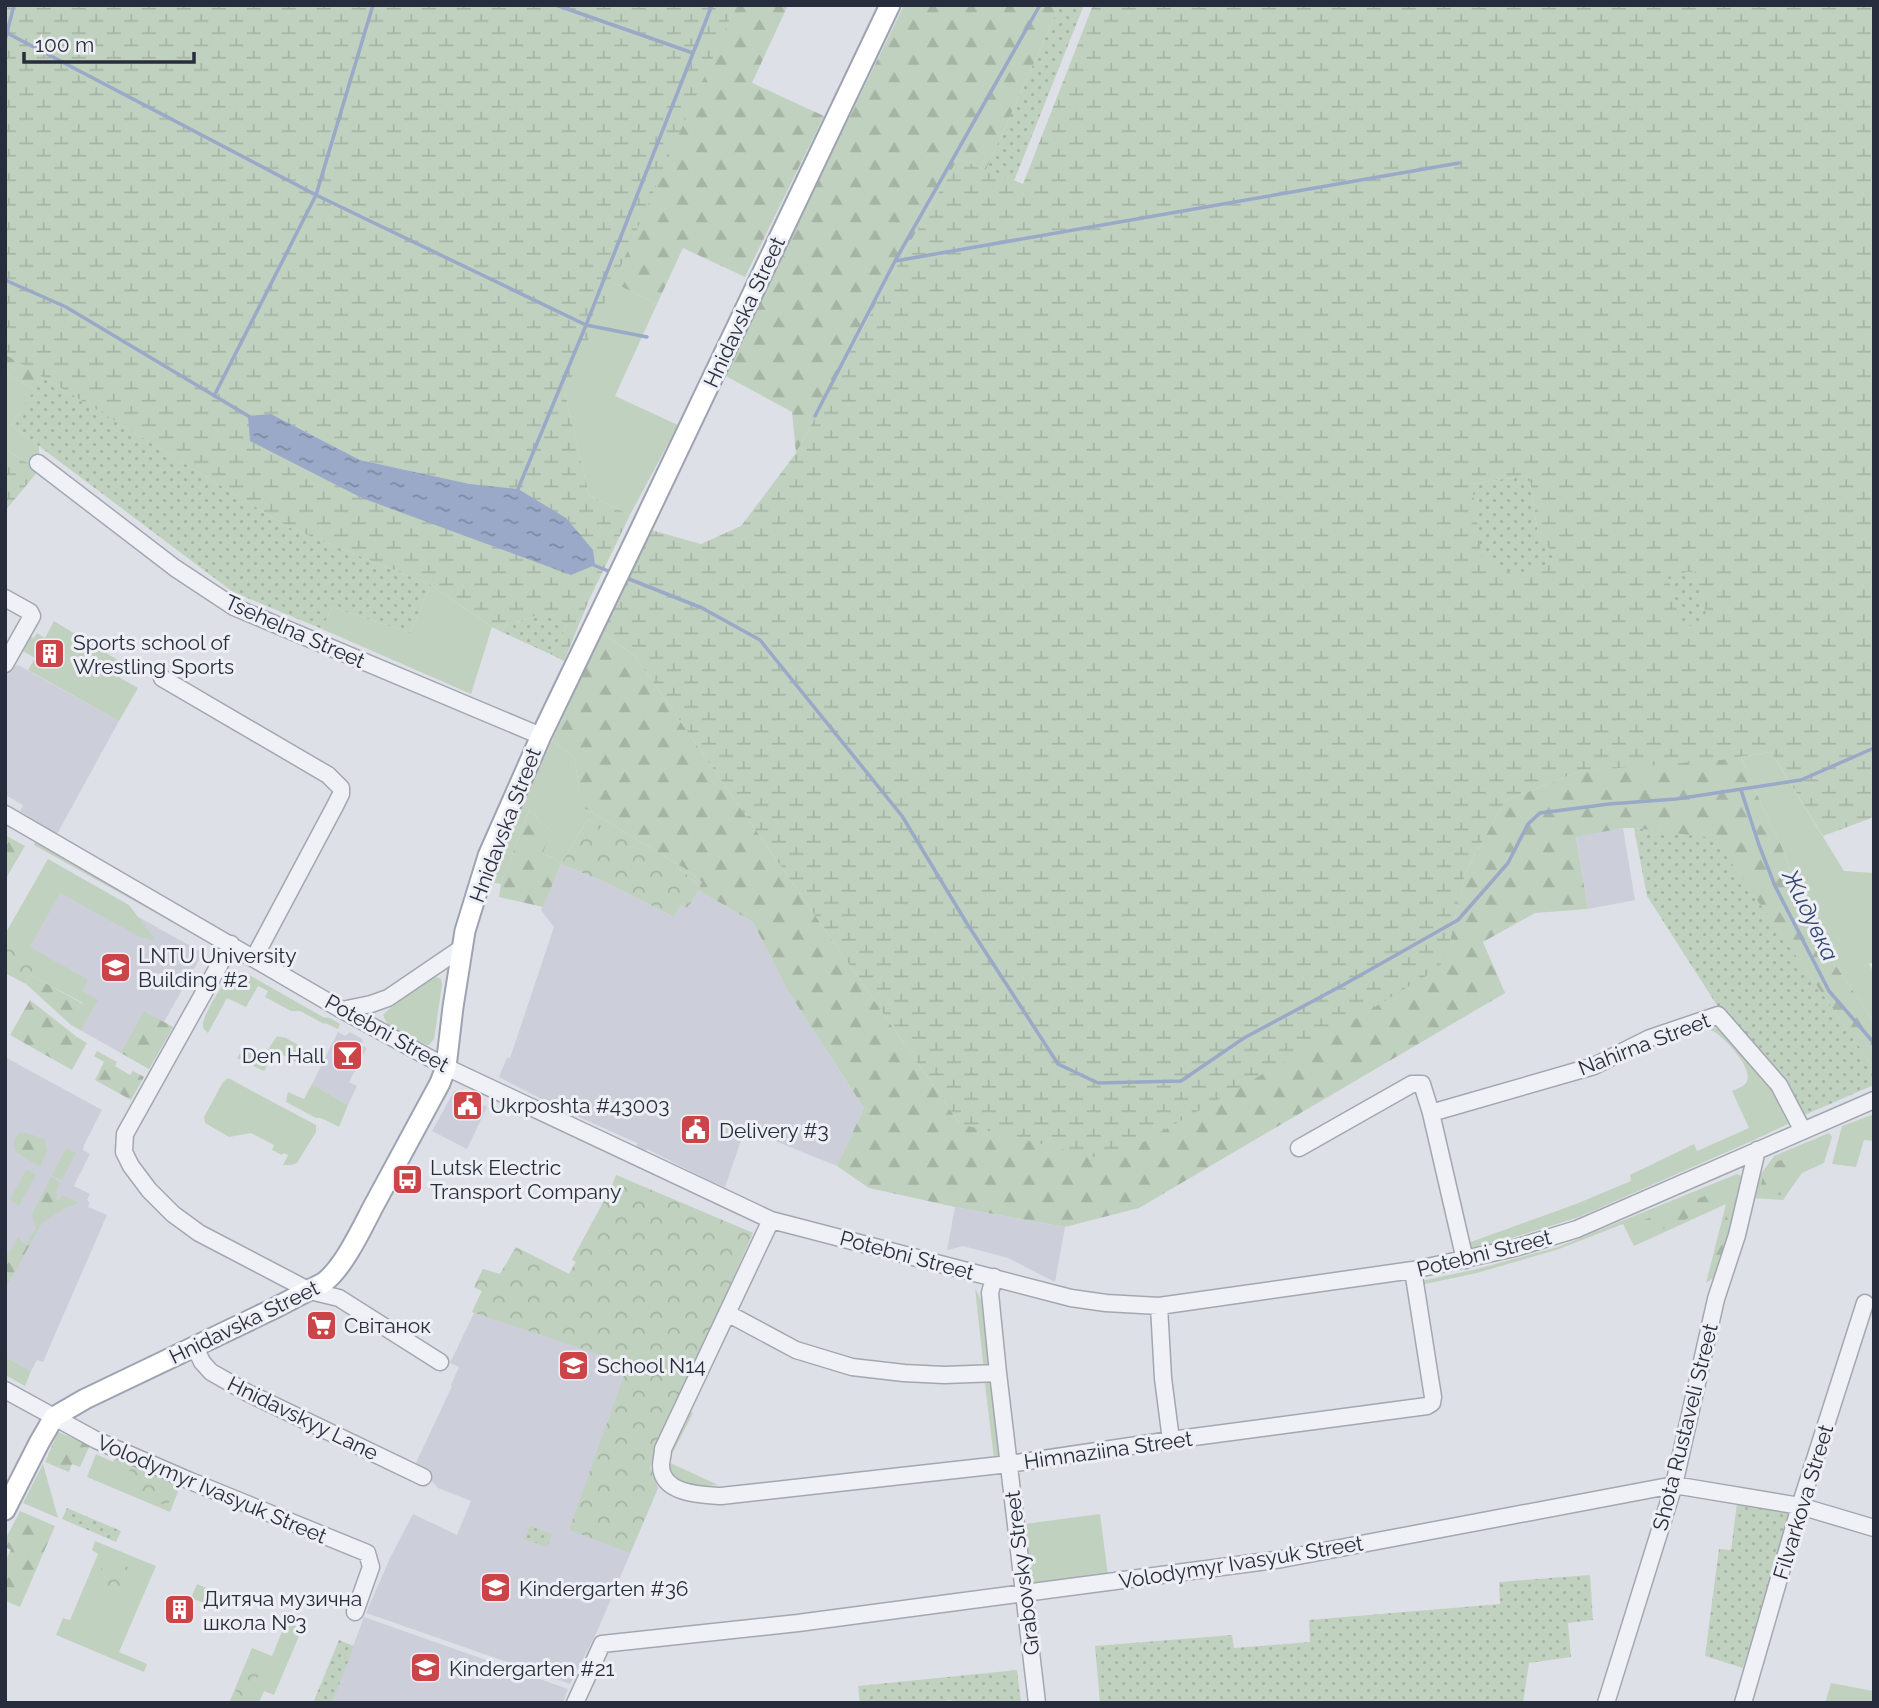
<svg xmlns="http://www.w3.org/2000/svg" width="1879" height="1708" font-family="Raleway,sans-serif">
  <defs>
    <pattern id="forest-firs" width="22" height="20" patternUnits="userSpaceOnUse" patternTransform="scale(1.75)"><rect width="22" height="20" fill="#c1d1bf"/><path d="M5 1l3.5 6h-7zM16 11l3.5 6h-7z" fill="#a6b4a5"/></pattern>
    <pattern id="wetland-marsh" width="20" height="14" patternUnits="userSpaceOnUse" patternTransform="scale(1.75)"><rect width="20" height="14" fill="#c1d1bf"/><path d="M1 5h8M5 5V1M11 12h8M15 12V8" fill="none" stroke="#a6b4a5"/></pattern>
    <pattern id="park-crowns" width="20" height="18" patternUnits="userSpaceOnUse" patternTransform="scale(1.75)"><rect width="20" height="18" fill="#c1d1bf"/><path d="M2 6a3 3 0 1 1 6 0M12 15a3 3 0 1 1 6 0" fill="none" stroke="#a6b4a5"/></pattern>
    <pattern id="garden-dots" width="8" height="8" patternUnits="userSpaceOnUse" patternTransform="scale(1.75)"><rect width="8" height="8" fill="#c1d1bf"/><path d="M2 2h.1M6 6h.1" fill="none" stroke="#a6b4a5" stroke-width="1.8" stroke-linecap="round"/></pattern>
    <pattern id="water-ripples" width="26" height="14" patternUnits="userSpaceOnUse" patternTransform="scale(1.75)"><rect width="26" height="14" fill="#99a9c7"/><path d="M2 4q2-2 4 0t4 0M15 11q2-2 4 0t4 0" fill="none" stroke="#7d8aa3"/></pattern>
  </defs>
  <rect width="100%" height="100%" fill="#dee0e7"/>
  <path fill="#cccfd9" d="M18,665L119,721L57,834L20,811L23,805L5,795V673L8,668Z
    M1623,828L1635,900L1588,909L1576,836Z
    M561,864L603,881L674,917L681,904L688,908L698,890L753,922L788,991L864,1108L837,1166L745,1129L725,1187L712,1182L647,1149L645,1152L636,1147L637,1143L561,1109L499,1077L507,1058H510L554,927L541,910Z
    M47,866L203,953L164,1022L173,1027L149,1069L71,1025L83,1003L31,975L39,960L5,940Z
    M338,1032L345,1036L350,1032L362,1039L363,1041L361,1045L367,1048L349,1082L357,1086L348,1105L312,1084Z
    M5,1057L102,1110L84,1145L83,1150L90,1154L74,1186L90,1194L87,1200L90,1203L88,1207L107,1215L43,1362L37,1360L31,1371L5,1357Z
    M454,1091L487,1107L467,1149L432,1131Z
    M616,1175L753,1233L650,1467L658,1488L597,1632L570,1684L366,1613L390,1558L413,1514L457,1535L471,1501L438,1488L416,1463L452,1386L451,1385L459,1367L450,1363L474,1313L472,1312L482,1291L474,1287L483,1269L500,1274L516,1247L569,1274L576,1262L572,1260L612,1186Z
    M955,1207L1065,1227L1055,1282L1008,1258L963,1246L947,1250Z
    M364,1617L568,1689L563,1703H332Z"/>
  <path fill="#c1d1bf" d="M612,282L657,304L615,396L678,425L630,515L589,495L565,393Z
    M5,373L35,390L11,425L39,446V470L5,449Z
    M431,585L492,627L471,694L322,629L332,607L410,633Z
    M54,621L126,665L120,678L138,688L119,721L28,670L35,658L21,650L29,636L34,638L37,633L45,638Z
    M552,741L574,757L579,785L574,804L590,811L684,868L702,882L700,887L685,873L588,819L561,864L553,857L544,855L542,852L549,835V829L538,820L535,813L529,811L501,884L491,882L514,821Z
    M1771,752L1844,871L1874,873V962L1869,964L1874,973V1022L1830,957L1804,905L1781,845L1762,806L1741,757Z
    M36,841L200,934L206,941L34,845Z
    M48,859L129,905L154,938L153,940L140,937L60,893L30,947L88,980L82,991L98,1000L81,1030L71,1025L83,1003L31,975L39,960L5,940V934Z
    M243,974L251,976L323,1017L330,1018L340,1024L338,1029L325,1023L324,1024L300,1011H291L265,997L268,991L258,986L246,1007L227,998L208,1033C204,1029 203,1030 203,1024C203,1016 221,986 227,980C232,976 237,975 243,974Z
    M436,977L441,979L442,985L434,1039L429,1045H426L387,1024L383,1015L389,1009L431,978Z
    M1700,1025L1717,1028L1734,1043L1774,1089L1790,1123L1754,1140L1579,1217L1470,1251L1468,1243L1576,1204L1631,1181L1630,1175L1694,1144L1697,1151L1749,1128L1732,1091C1736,1089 1743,1087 1746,1083C1755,1069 1726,1040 1716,1033C1712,1030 1706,1029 1700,1028Z
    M277,1036L286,1038L307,1050L300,1064L275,1051L264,1071L237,1058C247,1041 251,1047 265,1054Z
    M228,1078L316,1125V1132L297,1163L292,1165H283L288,1155L284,1153L282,1155L272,1150L274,1145L251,1133L229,1137L205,1123L204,1117L223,1082Z
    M312,1084L348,1105L339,1127L321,1118H316L286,1102L288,1092L304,1099Z
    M1874,1114V1141L1864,1140L1856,1167L1832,1164L1842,1126Z
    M1829,1133L1832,1137L1824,1163L1802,1173L1783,1200L1752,1198L1761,1174L1774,1156Z
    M66,1148L76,1153L62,1180L52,1175Z
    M26,1170L36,1174L19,1206L10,1200Z
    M1737,1174L1740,1175L1745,1188L1718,1275L1706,1283L1726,1204L1634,1246L1623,1224L1559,1249L1477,1273L1420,1285L1421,1281L1477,1269L1558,1247Z
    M975,1288L981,1300L990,1367L984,1371Z
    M5,1357L31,1371L25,1386L5,1375Z
    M990,1375L999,1459H994L984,1376Z
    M689,1412L693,1413L668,1462L718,1485C703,1486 680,1490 670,1475C667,1471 667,1463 665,1458Z
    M96,1454L113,1462L116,1457L181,1484L170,1512L87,1477Z
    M43,1464L58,1518L23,1503Z
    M1100,1514L1108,1575L1032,1585L1024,1524Z
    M95,1541L156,1566L119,1652L147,1664L144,1672L56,1635L63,1618L70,1620L98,1554L92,1550Z
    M197,1584L221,1594L215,1608L191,1598Z
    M286,1622L302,1629L274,1695L264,1691L259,1703H229L252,1648L272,1656Z
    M1831,1683L1874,1691V1703H1825Z"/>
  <path fill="url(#forest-firs)" d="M736,5H788L752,83L824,116L745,277L683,248L657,304L612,282Z
    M904,5H1060L986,170L958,159L885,287L796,453L792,412L724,375Z
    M5,354L43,377L35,390L5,373Z
    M602,633L635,656L960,1124L1450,941L1465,873L1505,801L1580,771L1741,757L1762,806L1781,845L1804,905L1830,957L1874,1022V1068L1714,839L1634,828H1623L1576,837L1588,909L1535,913L1483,942L1505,993L1139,1208L1065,1227L955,1207L869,1188L837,1166L864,1108L788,991L753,922L698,890L702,882L684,868L590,811L573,804L579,785L574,757L552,741Z
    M529,811L535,813L538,820L549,829L550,835L543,852L544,855L553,857L561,864L543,907L499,897L501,884Z
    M5,835L25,846L5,880Z
    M31,975L83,1004L71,1025L26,984Z
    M30,1000L77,1037L87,1043L72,1070L10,1035Z
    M144,1011L173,1027L149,1069L121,1053Z
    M97,1051L117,1062L115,1066L130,1075L133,1071L144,1077L131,1100L95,1080L104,1062L94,1056Z
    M20,1133H27L44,1139L47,1150L40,1167L16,1152C13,1145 13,1137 20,1133Z
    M1781,1160L1792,1163L1796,1167L1795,1179L1781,1195H1766L1760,1191C1763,1175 1764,1166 1781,1160Z
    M51,1177L60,1182L55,1194L58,1193L56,1198L59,1200L62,1195L79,1203L67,1207L42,1223L5,1289V1257L9,1251H11L18,1237L26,1245L36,1228L32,1214Z
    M1720,1190L1729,1192L1731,1196L1737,1201V1208L1717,1272L1712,1277L1710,1275L1729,1204L1728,1201L1638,1240L1634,1239L1631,1230L1644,1220Z
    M58,1432L90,1445L80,1467L72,1464L69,1472L45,1462Z
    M20,1511L55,1526L20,1607L5,1601V1561L11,1550L5,1547V1540Z"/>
  <path fill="url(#wetland-marsh)" fill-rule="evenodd" d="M5,5H736L565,393L589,495L630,515L589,600L564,661L550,654L558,644L567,625C539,608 536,619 507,624L502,632L492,627L431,585L290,528L5,354ZM271,414L360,460L470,484L507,551Z
    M1093,5H1874V817L1823,836L1771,752L1721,760L1580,771L1505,801L1465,873L1450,941L1439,968L1291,1058L1110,1161L960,1124L635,656L602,633L651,530L701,544L741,526L796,453L885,287L958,159L1023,184ZM1529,475L1538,534L1558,561L1472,484Z
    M5,449L39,470L5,511Z"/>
  <path fill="url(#park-crowns)" d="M588,819L664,860L685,873L700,887L688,908L681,905L674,917L603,881L561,864Z
    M5,940L40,960L26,984L5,973Z
    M616,1175L753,1233L650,1467L658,1488L630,1553L569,1530L628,1364L472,1312L482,1291L474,1287L483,1269L500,1274L516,1247L569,1274L576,1262L572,1260L612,1186Z
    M131,1467L176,1485L167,1506L122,1487Z
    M106,1558L135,1570L123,1600L93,1588Z
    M251,1657L264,1663L249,1699L235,1693Z"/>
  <path fill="url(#garden-dots)" d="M1060,5H1084L1014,181L986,170Z
    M43,377L290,528L431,585L410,633L332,607L322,629L233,592L11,425Z
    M1529,475L1538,534L1559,561L1515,575L1482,559L1472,484Z
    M1694,570L1708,621L1682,628L1668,577Z
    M538,615C549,614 557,619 567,625L558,644L550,654L502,632L509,621L517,622Z
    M1634,828L1714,838L1874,1068V1085L1802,1116L1783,1082L1718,1007L1647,896Z
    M1737,1503L1790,1512L1743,1668L1705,1656L1719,1549L1731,1550Z
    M67,1508L121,1531L116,1542L62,1519Z
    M530,1526L552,1534L547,1547L524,1539Z
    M1590,1575L1593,1620L1568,1623L1571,1657L1529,1663L1523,1703H1100L1095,1646L1232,1635L1234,1648L1310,1642L1309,1620L1500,1604L1499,1582Z
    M339,1640L354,1646L332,1703H313Z
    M1017,1670L1021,1703H952L951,1700L930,1703H860L858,1686Z"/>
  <path fill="url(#water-ripples)" d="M271,414L360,460L470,484L518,489L566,518L593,550L595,565L571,575L362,498L250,441L248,416Z"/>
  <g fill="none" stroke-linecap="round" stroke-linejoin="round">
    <path stroke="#99a9c7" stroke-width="3.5" d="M556,5L693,53
      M7,33L316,195L586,325L647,337
      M5,40L14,5
      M895,261L1459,163
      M5,280L66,307L250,417
      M214,396L316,195L373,5
      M815,416L895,261L1040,5
      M518,489L586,325L712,5
      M591,564L613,573
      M624,577L702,608L760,640L902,816L966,922L1058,1064L1098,1083L1181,1081L1244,1038L1343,985L1458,920L1508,863L1528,824L1540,813L1609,804L1676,799L1801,780L1874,748
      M1741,790L1759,845L1775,886L1829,991L1874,1043"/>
    <defs>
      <path id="minor" d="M38,463L175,568L234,607L541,736
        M5,598L30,612L32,616L5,664
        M162,678L328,775L341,788V794L335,806L254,958
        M5,814L342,1010L446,1067L771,1220L1071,1298L1106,1303L1159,1306L1413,1270L1515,1248L1577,1229L1874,1100
        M231,944L125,1134L124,1152L131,1166L149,1190L173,1214L199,1233L310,1291L339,1298L440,1362
        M342,1010L371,1004L388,998L463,947
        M1431,1113L1594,1066L1650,1038L1718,1015L1779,1085L1803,1131
        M1299,1148L1412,1084H1422L1431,1113L1465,1260
        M771,1220L663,1449C663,1454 661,1461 661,1466C662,1494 701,1495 721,1496L1009,1464L1171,1440L1427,1406L1432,1403L1433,1397L1413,1270
        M994,1277L990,1293L998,1373L1037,1703
        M1159,1306L1163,1378L1171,1440
        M727,1313L796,1350L852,1367L904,1373L944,1375L998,1373
        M195,1347L202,1362L211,1372L248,1393L423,1477
        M5,1390L96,1440L188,1480L367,1553L371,1567L355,1612
        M575,1703L602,1644L798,1623L1282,1559L1674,1485L1800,1506L1874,1528
        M1606,1703L1674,1485L1716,1299L1737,1235L1757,1150
        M1743,1703L1800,1506L1865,1303"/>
      <path id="major" d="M5,1510L39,1443L54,1417L85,1399L273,1309L323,1283C343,1269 362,1228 373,1207C396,1165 418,1124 440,1083L446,1067L453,1007L465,931L488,856L541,736L641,528L890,5"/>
    </defs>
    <use href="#minor" stroke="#a3a7b1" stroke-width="19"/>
    <use href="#major" stroke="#9da3b2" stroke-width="23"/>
    <use href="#minor" stroke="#f0f1f6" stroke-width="16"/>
    <use href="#major" stroke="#fff" stroke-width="19"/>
  </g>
  <defs>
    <symbol id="building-square" viewBox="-11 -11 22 22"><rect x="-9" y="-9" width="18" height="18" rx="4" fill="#cb4447" stroke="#edeff5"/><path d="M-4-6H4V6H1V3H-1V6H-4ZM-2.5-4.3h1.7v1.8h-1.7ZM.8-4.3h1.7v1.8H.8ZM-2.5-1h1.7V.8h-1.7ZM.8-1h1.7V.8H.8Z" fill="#fff"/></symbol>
    <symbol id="university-square" viewBox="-11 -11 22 22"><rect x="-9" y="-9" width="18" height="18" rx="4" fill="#cb4447" stroke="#edeff5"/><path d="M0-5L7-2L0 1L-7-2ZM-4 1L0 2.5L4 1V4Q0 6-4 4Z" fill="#fff"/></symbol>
    <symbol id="bar-square" viewBox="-11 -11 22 22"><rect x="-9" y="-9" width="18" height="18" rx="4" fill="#cb4447" stroke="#edeff5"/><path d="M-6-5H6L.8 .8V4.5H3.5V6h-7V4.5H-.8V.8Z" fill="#fff"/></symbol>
    <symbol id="civic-square" viewBox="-11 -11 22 22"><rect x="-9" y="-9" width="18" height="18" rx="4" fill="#cb4447" stroke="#edeff5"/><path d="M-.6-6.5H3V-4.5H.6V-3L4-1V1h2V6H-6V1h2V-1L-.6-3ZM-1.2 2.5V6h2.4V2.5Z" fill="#fff"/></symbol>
    <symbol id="bus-square" viewBox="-11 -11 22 22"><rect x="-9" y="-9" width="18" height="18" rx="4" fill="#cb4447" stroke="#edeff5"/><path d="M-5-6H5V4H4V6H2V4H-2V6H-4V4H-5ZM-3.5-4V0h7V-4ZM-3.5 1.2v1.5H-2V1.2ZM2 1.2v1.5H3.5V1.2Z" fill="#fff"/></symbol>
    <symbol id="supermarket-square" viewBox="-11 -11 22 22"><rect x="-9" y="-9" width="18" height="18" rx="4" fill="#cb4447" stroke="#edeff5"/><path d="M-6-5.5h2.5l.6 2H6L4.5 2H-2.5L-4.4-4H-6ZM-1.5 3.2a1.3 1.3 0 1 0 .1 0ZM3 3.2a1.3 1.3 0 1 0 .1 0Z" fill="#fff"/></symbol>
    <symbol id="school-square" viewBox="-11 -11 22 22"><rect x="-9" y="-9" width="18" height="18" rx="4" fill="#cb4447" stroke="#edeff5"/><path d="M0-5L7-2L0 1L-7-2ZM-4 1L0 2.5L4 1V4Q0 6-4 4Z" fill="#fff"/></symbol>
  </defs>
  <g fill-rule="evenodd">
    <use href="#building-square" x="32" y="636" width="35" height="35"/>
    <use href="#university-square" x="98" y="950" width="35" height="35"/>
    <use href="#bar-square" x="330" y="1038" width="35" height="35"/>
    <use href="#civic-square" x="450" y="1088" width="35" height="35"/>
    <use href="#civic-square" x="678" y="1112" width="35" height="35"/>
    <use href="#bus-square" x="390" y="1162" width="35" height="35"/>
    <use href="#supermarket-square" x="304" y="1308" width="35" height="35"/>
    <use href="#school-square" x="556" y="1348" width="35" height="35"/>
    <use href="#school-square" x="478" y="1570" width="35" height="35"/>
    <use href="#building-square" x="162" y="1592" width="35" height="35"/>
    <use href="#school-square" x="408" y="1650" width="35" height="35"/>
  </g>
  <g text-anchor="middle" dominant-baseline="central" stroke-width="6" stroke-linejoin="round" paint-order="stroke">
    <g font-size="21" fill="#272d3d" stroke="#edeff5">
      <text transform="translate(744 312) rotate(-65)">Hnidavska Street</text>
      <text transform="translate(295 631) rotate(24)">Tsehelna Street</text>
      <text transform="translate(505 825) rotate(-69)">Hnidavska Street</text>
      <text transform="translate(387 1033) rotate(29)">Potebni Street</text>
      <text transform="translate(1644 1044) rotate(-21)">Nahirna Street</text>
      <text transform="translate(1484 1253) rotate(-14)">Potebni Street</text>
      <text transform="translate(907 1255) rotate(15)">Potebni Street</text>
      <text transform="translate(244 1322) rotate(-26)">Hnidavska Street</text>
      <text transform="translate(303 1418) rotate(26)">Hnidavskyy Lane</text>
      <text transform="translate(1685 1427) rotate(-76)">Shota Rustaveli Street</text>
      <text transform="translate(1108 1450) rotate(-8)">Himnaziina Street</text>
      <text transform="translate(212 1489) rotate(23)">Volodymyr Ivasyuk Street</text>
      <text transform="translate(1803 1502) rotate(-73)">Filvarkova Street</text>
      <text transform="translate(1241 1562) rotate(-9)">Volodymyr Ivasyuk Street</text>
      <text transform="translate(1022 1573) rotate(-97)">Grabovsky Street</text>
    </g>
    <g font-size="21" fill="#272d3d" stroke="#edeff5" text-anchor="start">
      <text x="73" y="642">Sports school of<tspan x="73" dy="24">Wrestling Sports</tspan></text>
      <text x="138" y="955">LNTU University<tspan x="138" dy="24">Building #2</tspan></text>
      <text x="325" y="1055" text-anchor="end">Den Hall</text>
      <text x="490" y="1105">Ukrposhta #43003</text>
      <text x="719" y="1130">Delivery #3</text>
      <text x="430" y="1167">Lutsk Electric<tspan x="430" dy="24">Transport Company</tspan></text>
      <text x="344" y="1325">Світанок</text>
      <text x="597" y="1365">School N14</text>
      <text x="519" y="1588">Kindergarten #36</text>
      <text x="203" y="1598">Дитяча музична<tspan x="203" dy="24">школа №3</tspan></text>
      <text x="449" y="1668">Kindergarten #21</text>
    </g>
    <g font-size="23" font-style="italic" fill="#334670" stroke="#edeff5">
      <text transform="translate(1811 915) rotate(64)">Жидувка</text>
    </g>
  </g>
  <rect width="1879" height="1708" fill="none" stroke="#272d3d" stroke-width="14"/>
  <path d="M24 52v10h170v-10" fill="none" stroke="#272d3d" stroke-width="3.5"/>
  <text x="35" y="52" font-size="21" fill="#272d3d" stroke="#edeff5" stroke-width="5" paint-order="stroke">100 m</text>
</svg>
